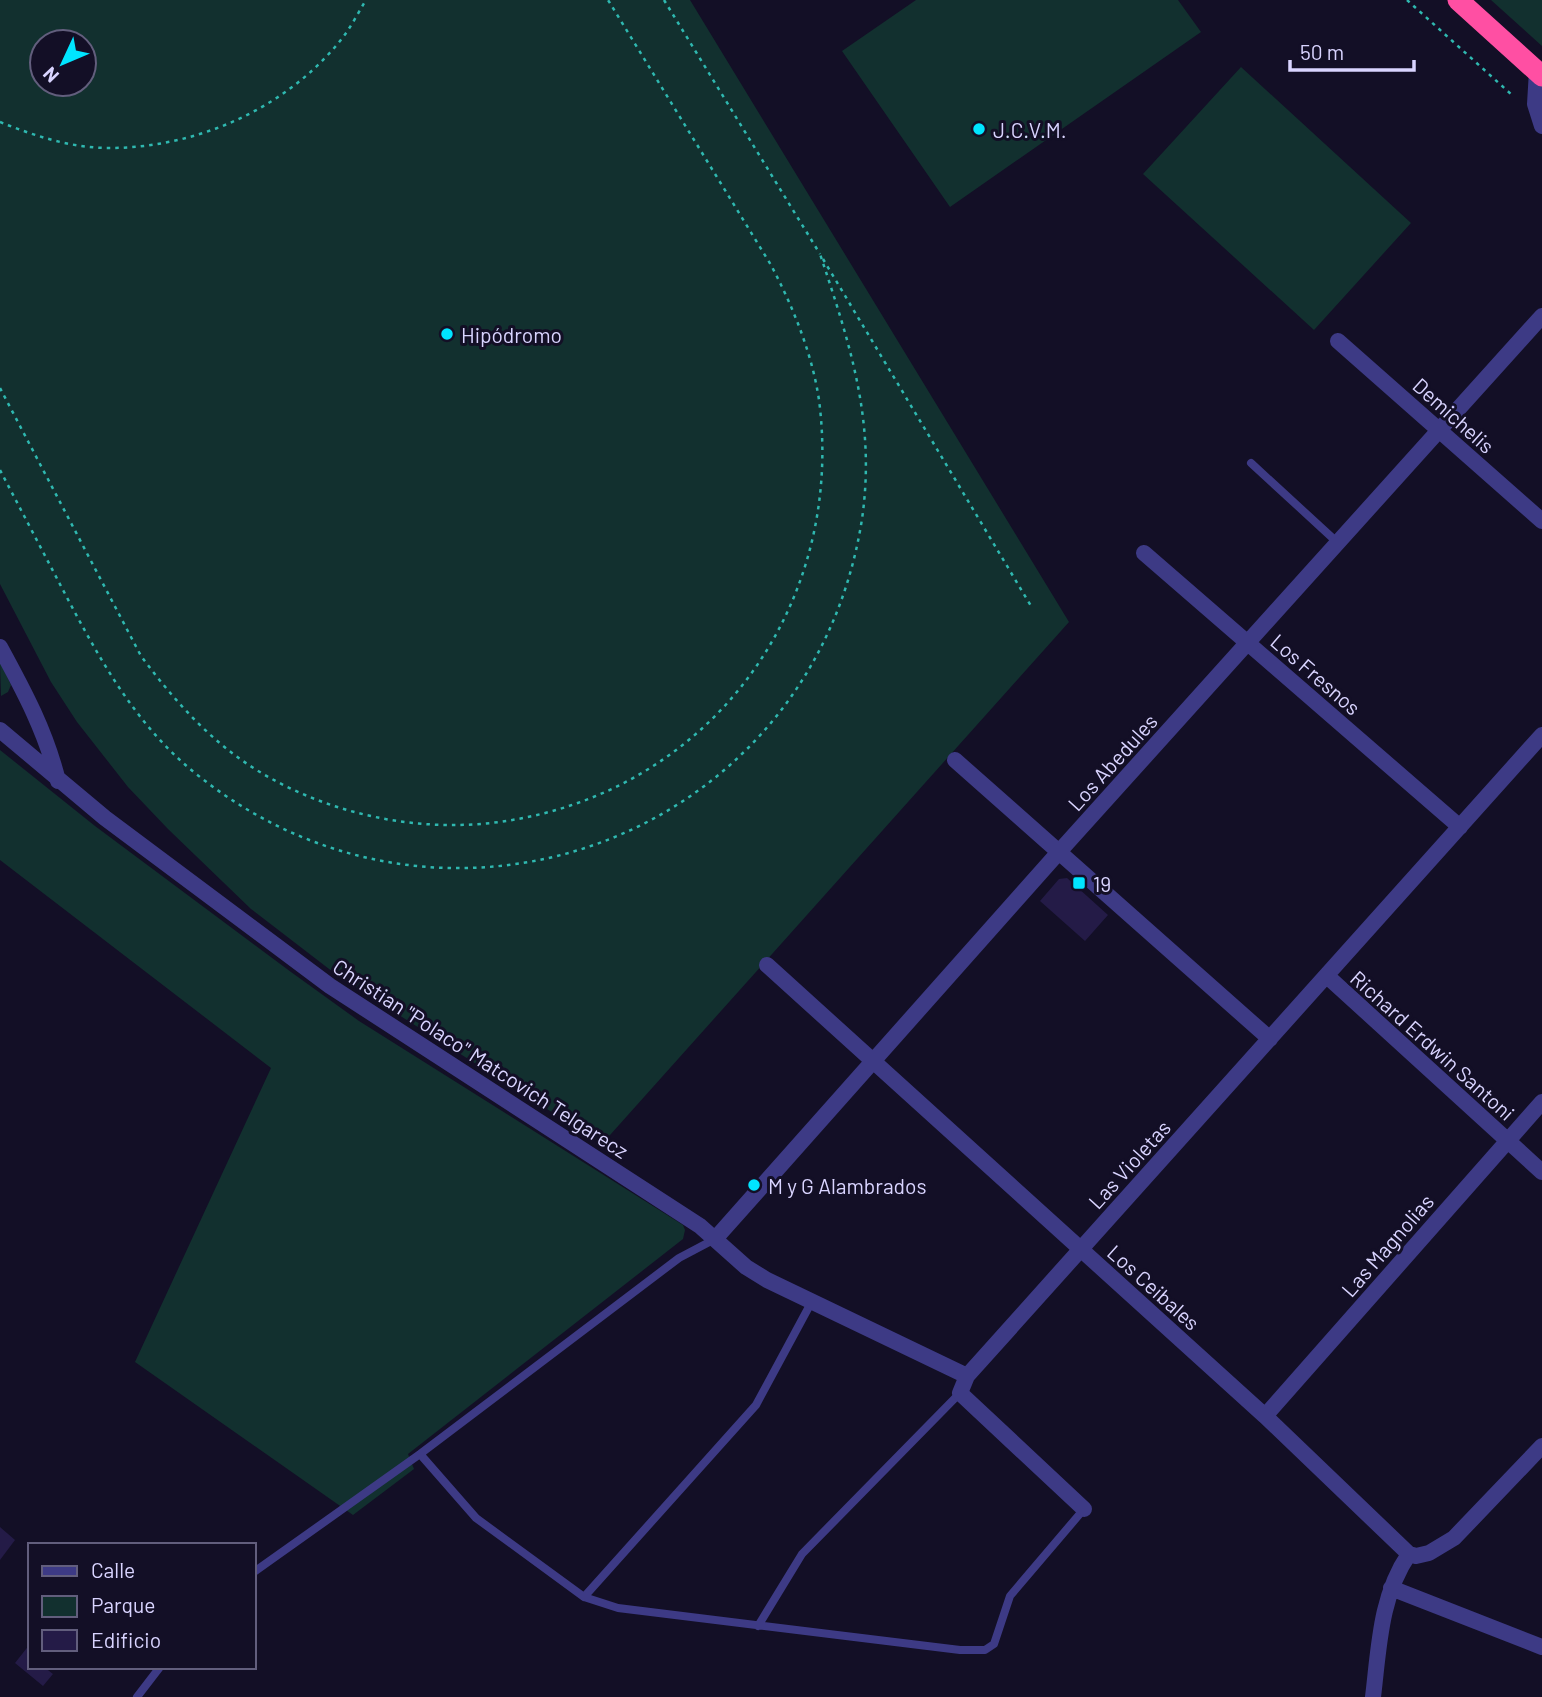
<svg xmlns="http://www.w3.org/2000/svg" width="1542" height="1697" font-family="Barlow,sans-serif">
  <rect width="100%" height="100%" fill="#130f26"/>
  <path fill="#12302f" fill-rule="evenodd" d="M0,0H690L1069,622L602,1144L380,1003L333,972L251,909L168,829L128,787L77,722L51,682L0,584ZM42,42H84V84H42Z
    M916,0H1178L1201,32L950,207L842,51Z
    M1491,0H1542V46Z
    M1241,67L1411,223L1314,330L1143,174Z
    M0,662L11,685L8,692L1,696Z
    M0,750L95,826L291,972L359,1021L683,1225L685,1230L683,1239L408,1454L414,1469L353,1515L135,1362L271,1068L0,860Z"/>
  <path fill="#241b47" d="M1067,878L1108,915L1085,941L1040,901L1059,879Z
    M0,1527L15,1540L0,1560Z
    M30,1644V1667H44L53,1674L43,1686L15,1663Z"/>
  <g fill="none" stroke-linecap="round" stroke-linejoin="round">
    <path stroke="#2fb8b0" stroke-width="2.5" stroke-dasharray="3.5 5" stroke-linecap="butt" d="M664,0L820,254
      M1407,0L1512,95
      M0,122C35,136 71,148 109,148C196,148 285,109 340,41C350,29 358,13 366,0
      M823,259L1031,606
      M0,388L141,656C173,699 209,740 255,769C327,814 416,833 499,822C708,794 846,608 819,400C812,353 793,307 771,265L608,0
      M0,470C21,510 42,550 63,590C100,660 137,728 200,777C450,974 813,835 862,519C876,422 850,344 820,254"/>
    <path stroke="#3d3a85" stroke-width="8" d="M1251,463L1338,543
      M420,1454L476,1518L584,1597L618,1608L960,1650H985L994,1644L1010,1596L1084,1509
      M254,1572L420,1454L679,1258L715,1239
      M584,1597L756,1405L811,1303
      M758,1626L802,1554L960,1393
      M137,1697L160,1667"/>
    <path stroke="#3d3a85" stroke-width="16" d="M1537,71L1535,104L1542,126
      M1338,341L1542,521
      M1144,553L1460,827
      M0,647C24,691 46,732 58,781
      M0,730L105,818L330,986L700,1226L746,1267L767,1280L967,1376
      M955,760L1270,1039
      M767,965L1265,1416L1409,1554L1416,1556L1429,1553L1454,1538L1542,1446
      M1327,976L1542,1172
      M715,1239L1058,853L1542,316
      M1265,1416L1542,1102
      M1084,1509L960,1393L967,1376L1542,735
      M1391,1588L1542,1647
      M1373,1697C1379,1648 1380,1596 1409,1554"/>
    <path stroke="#ff4fa3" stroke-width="21" d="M1458,0L1542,76"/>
  </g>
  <g fill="#00e5ff" stroke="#130f26" stroke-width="2.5">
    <circle cx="979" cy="129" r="7"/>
    <circle cx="447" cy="334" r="7"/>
    <rect x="1072" y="876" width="14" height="14" rx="3.5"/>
    <circle cx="754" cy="1185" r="7"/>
  </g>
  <g text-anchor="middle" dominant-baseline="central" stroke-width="6" stroke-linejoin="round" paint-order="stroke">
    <g font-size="21" fill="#d9d4ff" stroke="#130f26" text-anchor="start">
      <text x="993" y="129">J.C.V.M.</text>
      <text x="461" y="334">Hipódromo</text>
      <text x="1093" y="883">19</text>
      <text x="768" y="1185">M y G Alambrados</text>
    </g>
    <g font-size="21" fill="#d9d4ff" stroke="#130f26">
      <text transform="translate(1454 415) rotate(42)">Demichelis</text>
      <text transform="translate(1316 674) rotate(41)">Los Fresnos</text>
      <text transform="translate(1112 762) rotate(-48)">Los Abedules</text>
      <text transform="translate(1433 1045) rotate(42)">Richard Erdwin Santoni</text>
      <text transform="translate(481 1058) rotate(33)">Christian "Polaco" Matcovich Telgarecz</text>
      <text transform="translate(1129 1164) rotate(-48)">Las Violetas</text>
      <text transform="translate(1387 1245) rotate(-49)">Las Magnolias</text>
      <text transform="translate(1154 1287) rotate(42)">Los Ceibales</text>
    </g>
  </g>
  <rect x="28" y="1543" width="228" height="126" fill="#130f26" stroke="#625e7d" stroke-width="2"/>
  <rect x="42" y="1566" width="35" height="10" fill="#3d3a85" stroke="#625e7d" stroke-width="2"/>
  <text x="91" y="1578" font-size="21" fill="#d9d4ff">Calle</text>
  <rect x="42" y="1596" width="35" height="21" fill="#12302f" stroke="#625e7d" stroke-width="2"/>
  <text x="91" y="1613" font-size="21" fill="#d9d4ff">Parque</text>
  <rect x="42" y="1630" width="35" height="21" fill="#241b47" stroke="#625e7d" stroke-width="2"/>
  <text x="91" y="1648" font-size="21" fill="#d9d4ff">Edificio</text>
  <g transform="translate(63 63) rotate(226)"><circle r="33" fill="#130f26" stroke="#625e7d" stroke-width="2"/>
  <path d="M0-5L12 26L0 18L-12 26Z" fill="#00e5ff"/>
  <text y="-10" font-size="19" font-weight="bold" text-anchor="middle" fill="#d9d4ff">N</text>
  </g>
  <path d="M1290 60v10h124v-10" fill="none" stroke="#d9d4ff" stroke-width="3.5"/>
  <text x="1300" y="60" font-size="21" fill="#d9d4ff" stroke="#130f26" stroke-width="5" paint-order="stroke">50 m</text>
</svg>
